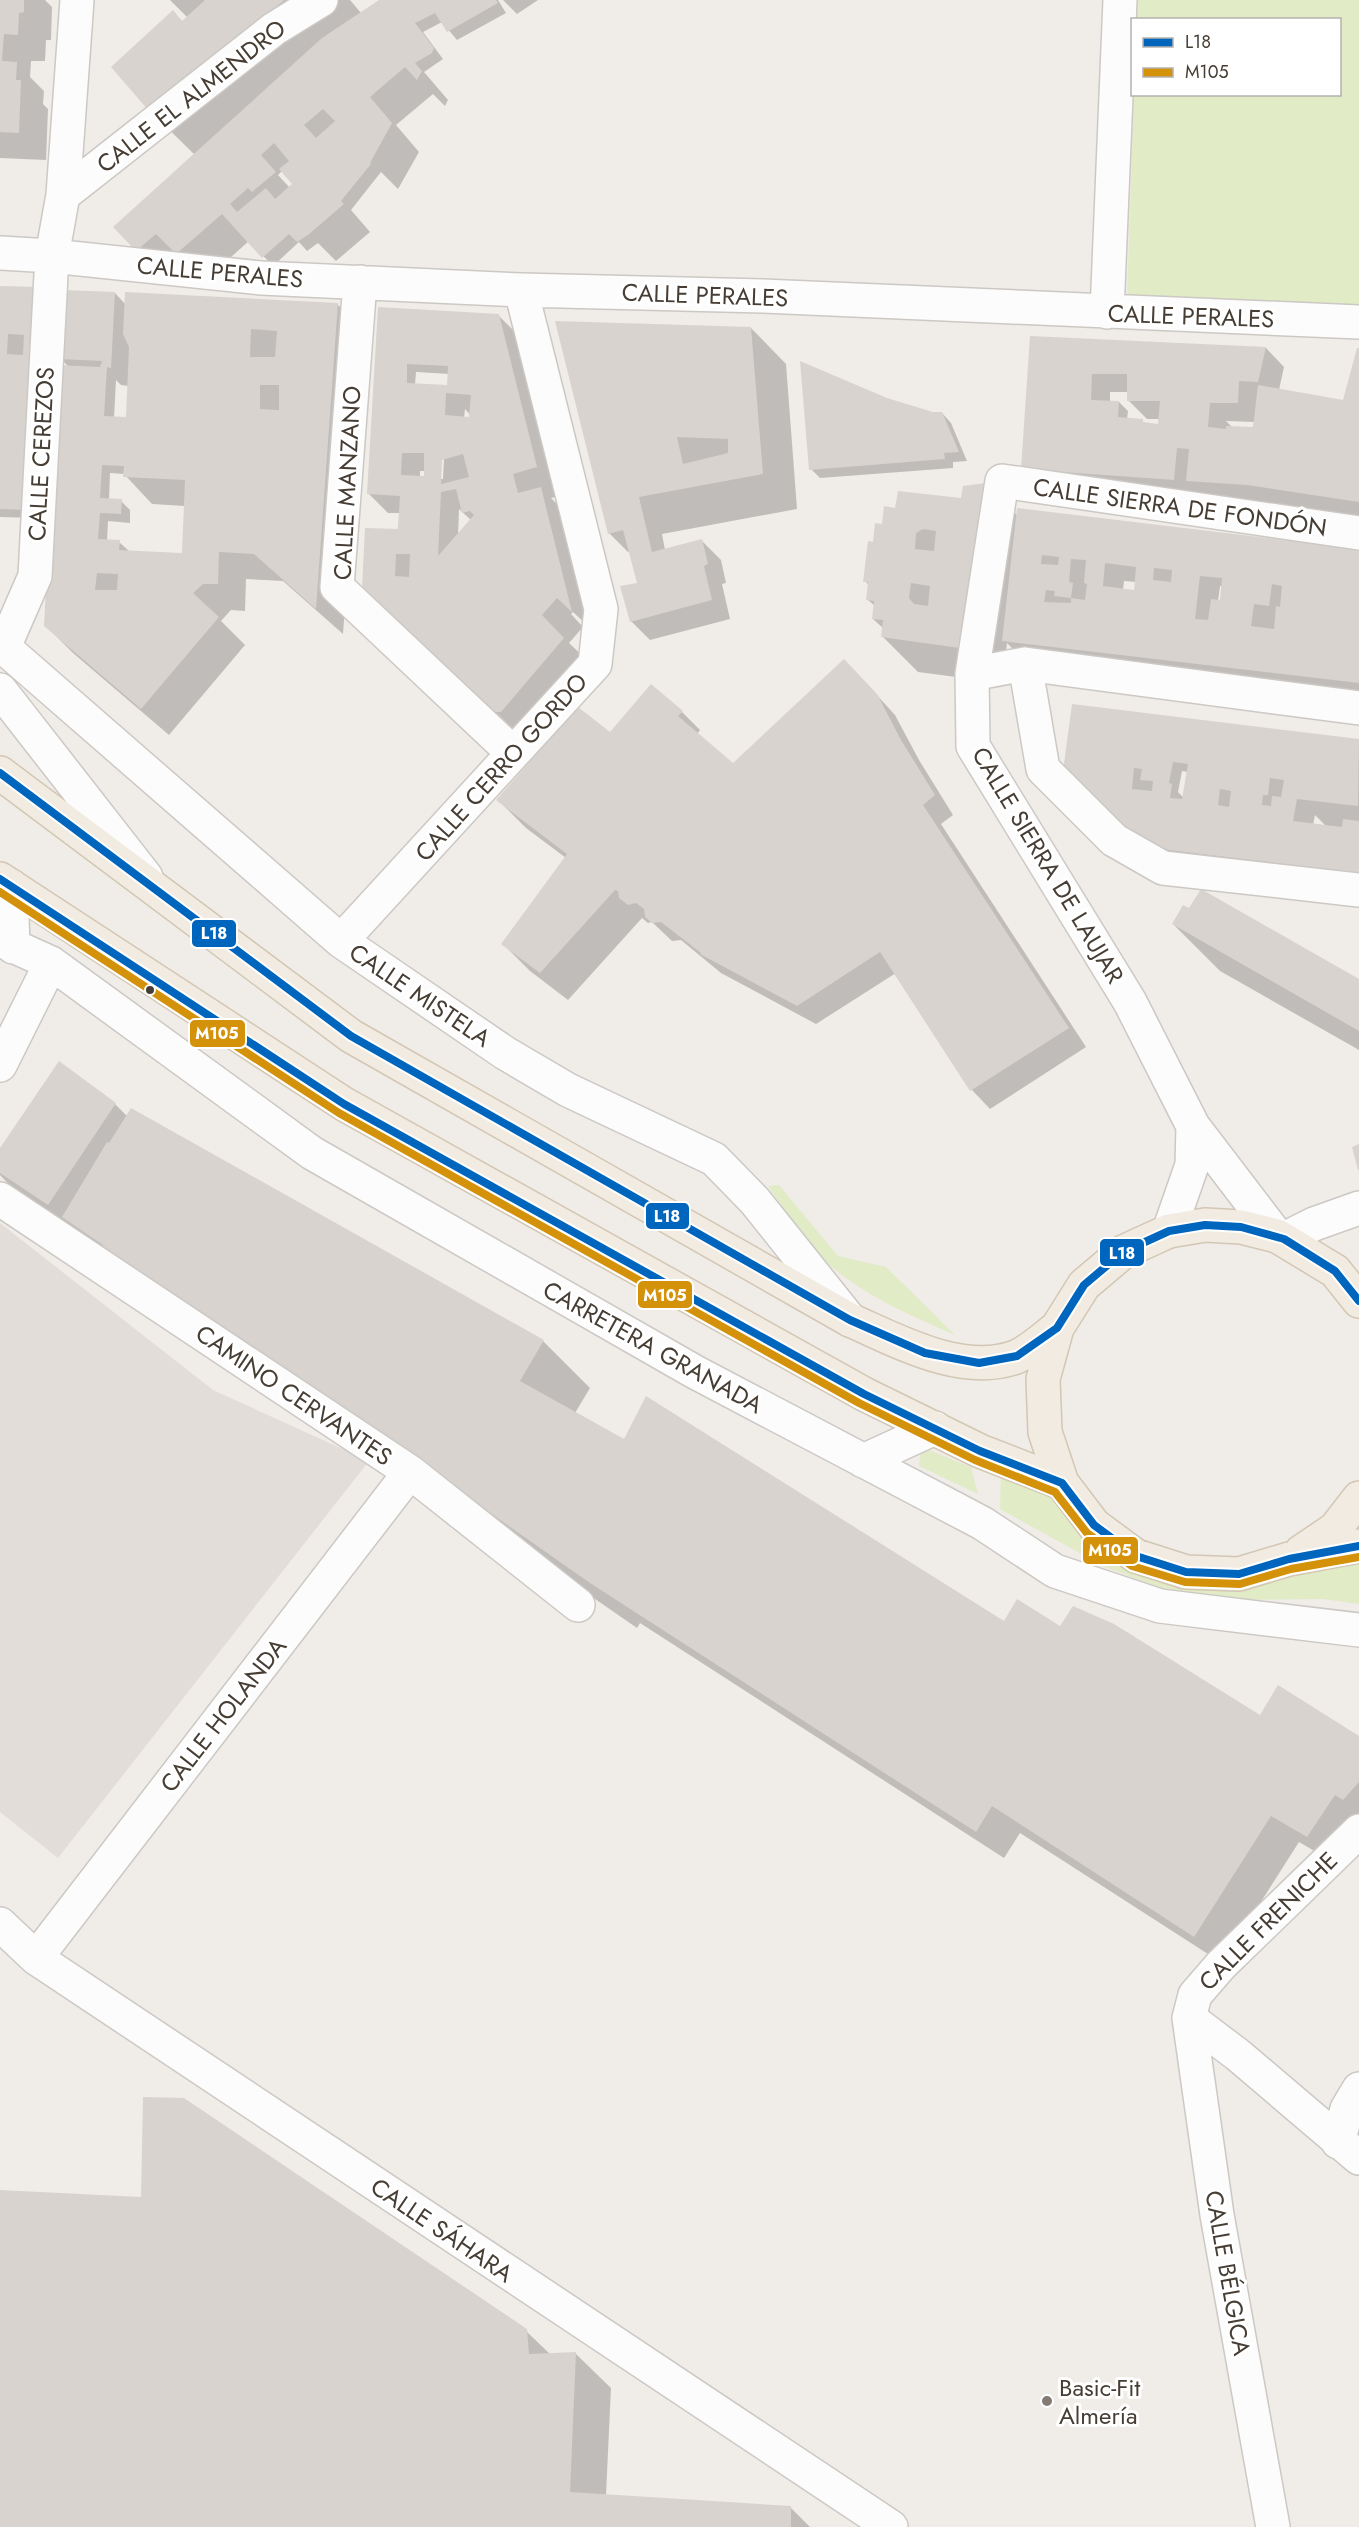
<svg xmlns="http://www.w3.org/2000/svg" width="1359" height="2527" font-family="Jost,sans-serif">
  <rect width="100%" height="100%" fill="#f0ece8"/>
  <path fill="#e3ddd9" d="M0,1223L213,1390L369,1461L58,1858L0,1812Z"/>
  <path fill="#e1ebc6" d="M1137,0H1359V306L1127,297L1134,95L1340,94V20L1137,19Z
    M779,1185L838,1256L886,1267L955,1335C907,1314 851,1290 814,1250C797,1231 783,1206 768,1186Z
    M921,1447L971,1467L978,1494L919,1466Z
    M1001,1473L1056,1493L1126,1561L1299,1571L1359,1561V1604L1323,1599L1194,1600L1105,1567L1000,1509Z"/>
  <path fill="#0003" fill-rule="evenodd" d="M0,0H45L52,7L51,40H46L45,61H31L30,77L44,91L43,104L48,109L46,160L0,158Z
    M170,0H350L361,13L382,0H498L506,13L457,40L442,22L423,32L443,59L424,72L448,100L445,106L433,94L396,125L419,152L398,189L381,172L351,210L370,232L336,261L318,243L307,251L299,242L273,266L249,241L204,281L165,277L115,227L194,154L155,116L173,12L183,22L188,18ZM282,171L295,184L290,188L278,175Z
    M503,0H538L517,14Z
    M0,287L40,289L37,518L0,517Z
    M115,293L126,305L337,304L365,332L343,634L283,581L246,579L245,611L231,610L221,621L245,645L169,735L73,653L45,625L69,367L60,358ZM116,380L121,385L129,386L127,421L114,418ZM110,473L124,474L152,504L185,506L183,555L129,551L119,542L107,541L108,521L130,523V510L121,501L109,500Z
    M379,309L499,316L526,343L563,495L551,498L560,507L589,627L573,612L571,614L583,627L569,643L591,664L524,739L387,610L400,513H388L369,494ZM416,372L449,374L448,388L415,385ZM465,409L471,416V419L464,418ZM441,457L444,459L443,479H440ZM420,471H425V477H420ZM459,509L472,521L458,537Z
    M751,328L786,364L797,509L662,534L665,550L702,541L721,560L726,583L722,584L730,619L650,640L631,621L639,584L630,551L628,552L609,533Z
    M1032,338L1266,348L1284,367L1279,390L1344,403L1359,350V532L1354,531L1335,513V515L1050,496ZM1110,392H1128V400L1147,419H1160L1159,426L1127,419L1128,411L1119,402H1110ZM1226,421L1255,422L1252,429L1233,428Z
    M886,399L933,414L942,413L951,423L967,461L953,462V468L820,478L811,469Z
    M986,484L1017,515L1359,550V699L1023,659L1007,643L1002,683L918,672L883,637L884,629L873,619L875,606L868,600L870,586L865,581L874,543L883,526L897,510L962,500ZM1124,581L1136,582L1135,591L1123,590ZM1220,586H1223L1224,602L1218,601Z
    M863,680L895,715L919,760L953,815L941,824L1086,1047L990,1109L972,1090L896,973L816,1024L721,973L681,940L672,941L652,922L648,923L642,918L568,1000L530,971L503,944L566,858L526,828L498,800L577,708L610,734L682,712L700,730L697,734L733,765Z
    M1307,735L1359,741V889L1165,866L1065,770ZM1182,771L1188,772L1183,797L1178,792ZM1315,815L1327,827L1313,825Z
    M1173,924L1359,981V1050L1220,971Z
    M59,1064L115,1104L128,1117L543,1341L590,1388L575,1413L624,1441L1005,1623L1061,1628L1260,1718L1359,1738V1828L1335,1863L1299,1842L1222,1963L1020,1833L1004,1858L640,1623L637,1628L36,1212L0,1175V1150Z
    M0,2192L526,2331L550,2354L575,2353L611,2388L606,2495L790,2507L810,2527H0Z"/>
  <path fill="#d8d3cf" fill-rule="evenodd" d="M0,0H24V12L19,13L18,35L4,34L2,61L17,62L16,80H21L19,133L0,132Z
    M205,0H284L155,118L111,67L173,10L182,21Z
    M379,0H496L498,3L447,32L435,13L415,23L434,48L432,53L415,63L422,71L417,80L405,67L370,97L392,123L370,163L371,164L341,201L344,204L308,235L297,242L289,234L262,258L222,214L176,254L156,234L136,251L113,227L322,38ZM323,109L335,121L316,138L304,125ZM274,143L289,161L279,169L292,184L275,199L266,188L237,212L230,204L248,188L252,192L276,172L261,155Z
    M0,286L41,287L28,510L0,509ZM8,334L24,335L23,355L7,354Z
    M62,290L115,292L111,368L107,367L104,416L126,417L129,347L123,334L125,292L338,303L316,609L254,554L219,552L218,584H203L193,593L219,617L141,709L44,626L58,365L100,367L102,361L59,359ZM251,329L277,331L275,357H250ZM260,385H279V410L260,409ZM102,465L124,466L123,477L185,480L182,553L119,550L120,540L98,539L100,513L121,514L122,499L100,498ZM97,573L118,574L117,590H95Z
    M378,307L499,314L537,467L513,474L518,493L541,487L572,612L557,598L542,615L564,638L501,712H495L362,588L365,528L398,529L400,496L367,494ZM407,364L448,366L447,385L407,383ZM446,393L471,395L469,417L445,415ZM402,453H424V476L401,475ZM463,454L469,477L441,484L442,460ZM456,489L462,513L470,511L474,515L438,556L441,492ZM396,554H410L409,577L395,576Z
    M555,321L751,327L763,474L639,497L652,552L702,539L708,564L704,566L712,600L630,622L620,586L637,583L623,530L608,534ZM677,437L728,439V453L683,464Z
    M1030,336L1266,347L1258,382L1239,381L1238,403H1210L1208,427L1226,429V426L1253,427L1258,385L1343,400L1357,348H1359V502L1247,485L1186,481L1189,449L1177,448L1174,480L1021,469ZM1092,374H1127V401H1160L1158,424L1143,422V419L1118,417L1119,401L1091,400Z
    M800,361L887,398L933,412H942L959,452L944,453L945,459L809,470Z
    M986,483L967,649L881,637L883,620L872,619L874,601L866,600L868,582H863L868,541L873,542L875,523L882,524L884,506L895,508L898,491L961,498L963,486ZM923,529L936,531L934,551L915,549L916,533ZM911,583L930,586L928,606L914,604L909,598Z
    M1017,508L1359,549V683L1002,641ZM1042,555L1059,557L1058,565L1041,564ZM1071,559L1086,560L1084,583L1087,584L1085,600L1071,598V603L1044,602L1046,590L1055,591L1054,596L1071,598L1073,583L1069,582ZM1105,563L1136,567L1134,590L1103,586ZM1154,568L1172,570L1171,582L1153,580ZM1200,576L1222,578L1220,600L1211,599L1208,620L1195,619ZM1272,584L1282,586L1280,607L1276,606L1274,629L1251,626L1254,604L1269,606Z
    M844,659L877,694L901,740L935,795L923,805L1069,1028L970,1091L880,952L797,1006L700,954L701,953L661,922L652,923L645,917L644,909L636,903L628,905L619,898L618,891L615,890L540,973L501,944L567,854L496,800L578,707L610,732L651,684L683,711L678,716L733,763Z
    M1072,704L1359,739L1358,806L1297,799L1293,821L1342,827L1343,819L1359,821V873L1144,847L1063,771ZM1173,762L1188,764L1182,799L1170,798L1172,784L1169,783ZM1134,768L1142,769L1140,780L1153,781L1152,791L1132,789ZM1270,778L1284,780L1281,797L1272,796L1271,806L1262,805L1263,795H1268ZM1220,789L1231,791L1229,807L1218,805Z
    M1201,889L1359,979V1031L1172,924L1183,905L1189,908Z
    M59,1061L116,1103L48,1205L0,1173V1148Z
    M131,1108L544,1340L520,1381L624,1439L646,1396L1004,1621L1017,1599L1060,1626L1073,1606L1114,1624L1260,1715L1278,1685L1359,1736V1782L1343,1800L1335,1795L1307,1837L1271,1816L1194,1937L992,1806L976,1832L590,1583L422,1465L101,1247L103,1245L62,1217L107,1142L109,1143Z
    M1359,1144V1170H1358L1352,1147Z
    M143,2097L184,2098L527,2329L529,2354L576,2352L570,2492L791,2506V2527H0V2190L141,2197Z"/>
  <g fill="none" stroke-linecap="round" stroke-linejoin="round">
    <defs>
      <path id="minor" d="M63,195L274,29L321,0
        M0,253L52,256L261,278L521,290L763,296L1359,322
        M360,282L337,587L513,753
        M1107,312L1120,0
        M0,644L341,941L505,1053L568,1090L714,1159L755,1201L850,1320
        M4,647L35,576L52,256L63,195L77,0
        M1025,664L1043,769L1114,840L1163,868L1359,890
        M972,674L1025,664L1359,708
        M0,690L146,877
        M11,886L13,947
        M0,940L51,963L312,1153L695,1372L982,1523L1055,1571L1160,1606L1359,1630
        M341,941L595,664L601,609L521,290
        M0,1065L51,963
        M0,1199L410,1472L578,1605
        M1169,1231L1192,1165L1193,1126
        M1277,1236L1193,1126L1130,1002L973,746L972,674L1002,481L1359,533
        M1284,1239L1314,1224L1359,1208
        M863,1461L935,1428
        M0,1924L36,1958L891,2527
        M36,1958L410,1472
        M1189,2018L1238,2055L1359,2158
        M1338,2142L1347,2109L1359,2089
        M1273,2527L1217,2215L1189,2018L1195,1995L1221,1965L1359,1831"/>
      <path id="major" d="M0,773L351,1036L850,1320C898,1341 962,1377 1016,1357C1030,1351 1045,1337 1057,1328
        M0,879L344,1104L864,1394L980,1451L1062,1483
        M1359,1301L1335,1271L1277,1236L1241,1227L1205,1225L1169,1231L1123,1252L1084,1285L1057,1328L1043,1379L1045,1432L1062,1483L1094,1525L1136,1556L1186,1572L1239,1574L1289,1559L1359,1546
        M1301,1552L1335,1529L1359,1498"/>
    </defs>
    <use href="#minor" stroke="#ccc8c4" stroke-width="36"/>
    <use href="#major" stroke="#d3c7b4" stroke-width="36"/>
    <use href="#minor" stroke="#fdfcfc" stroke-width="33"/>
    <use href="#major" stroke="#f1ebe2" stroke-width="33"/>
    <defs>
      <path id="bus-1" d="M0,773L351,1036L850,1320L925,1353L979,1363L1017,1356L1057,1328L1084,1285L1123,1252L1169,1231L1205,1225L1241,1227L1284,1239L1335,1271L1359,1301
        M0,879L344,1104L864,1394L980,1451L1062,1483L1094,1525L1136,1556L1186,1572L1239,1574L1289,1559L1359,1546"/>
      <path id="bus-2" d="M0,892L339,1113L859,1403L975,1460L1055,1492L1087,1533L1132,1566L1185,1582L1240,1584L1291,1569L1359,1557"/>
    </defs>
    <use href="#bus-1" stroke="#fff" stroke-width="12"/>
    <use href="#bus-2" stroke="#fff" stroke-width="12"/>
    <use href="#bus-1" stroke="#0065bd" stroke-width="8"/>
    <use href="#bus-2" stroke="#d4910a" stroke-width="8"/>
  </g>
  <circle fill="#463d34" stroke="#fff" stroke-width="2" cx="150" cy="990" r="5"/>
  <circle fill="#827a73" stroke="#fff" stroke-width="2" cx="1047" cy="2401" r="6"/>
  <g text-anchor="middle" dominant-baseline="central" stroke-width="6" stroke-linejoin="round" paint-order="stroke">
    <g font-size="24" fill="#463d34" stroke="#fff">
      <text transform="translate(191 96) rotate(-38)">CALLE EL ALMENDRO</text>
      <text transform="translate(220 272) rotate(5)">CALLE PERALES</text>
      <text transform="translate(705 295) rotate(2)">CALLE PERALES</text>
      <text transform="translate(1191 316) rotate(2)">CALLE PERALES</text>
      <text transform="translate(41 454) rotate(-87)">CALLE CEREZOS</text>
      <text transform="translate(347 483) rotate(-87)">CALLE MANZANO</text>
      <text transform="translate(1180 507) rotate(8)">CALLE SIERRA DE FONDÓN</text>
      <text transform="translate(501 767) rotate(-48)">CALLE CERRO GORDO</text>
      <text transform="translate(1048 865) rotate(59)">CALLE SIERRA DE LAUJAR</text>
      <text transform="translate(420 995) rotate(34)">CALLE MISTELA</text>
      <text transform="translate(653 1347) rotate(29)">CARRETERA GRANADA</text>
      <text transform="translate(294 1395) rotate(34)">CAMINO CERVANTES</text>
      <text transform="translate(223 1715) rotate(-52)">CALLE HOLANDA</text>
      <text transform="translate(1268 1921) rotate(-45)">CALLE FRENICHE</text>
      <text transform="translate(442 2230) rotate(34)">CALLE SÁHARA</text>
      <text transform="translate(1228 2273) rotate(80)">CALLE BÉLGICA</text>
    </g>
    <g font-size="24" fill="#463d34" stroke="#fff" text-anchor="start">
      <text x="1059" y="2387">Basic-Fit<tspan x="1059" dy="28">Almería</tspan></text>
    </g>
  </g>
  <g stroke="#fff" stroke-width="2">
    <rect x="191" y="919" width="46" height="29" rx="6" fill="#0065bd"/>
    <rect x="189" y="1019" width="57" height="29" rx="6" fill="#d4910a"/>
    <rect x="645" y="1202" width="45" height="28" rx="6" fill="#0065bd"/>
    <rect x="1099" y="1238" width="46" height="29" rx="6" fill="#0065bd"/>
    <rect x="637" y="1280" width="56" height="29" rx="6" fill="#d4910a"/>
    <rect x="1082" y="1536" width="57" height="29" rx="6" fill="#d4910a"/>
  </g>
  <g font-size="16" text-anchor="middle" font-weight="bold" fill="#fff">
    <text x="214" y="939">L18</text>
    <text x="217" y="1039">M105</text>
    <text x="667" y="1222">L18</text>
    <text x="1122" y="1259">L18</text>
    <text x="665" y="1301">M105</text>
    <text x="1110" y="1556">M105</text>
  </g>
  <rect x="1131" y="18" width="210" height="78" fill="#ffffff" stroke="#b5b1ae" stroke-width="1.5"/>
  <rect x="1143" y="38" width="30" height="9" fill="#0065bd" stroke="#b5b1ae" stroke-width="1.5"/>
  <text x="1185" y="48" font-size="18" fill="#463d34">L18</text>
  <rect x="1143" y="68" width="30" height="9" fill="#d4910a" stroke="#b5b1ae" stroke-width="1.5"/>
  <text x="1185" y="78" font-size="18" fill="#463d34">M105</text>
</svg>
